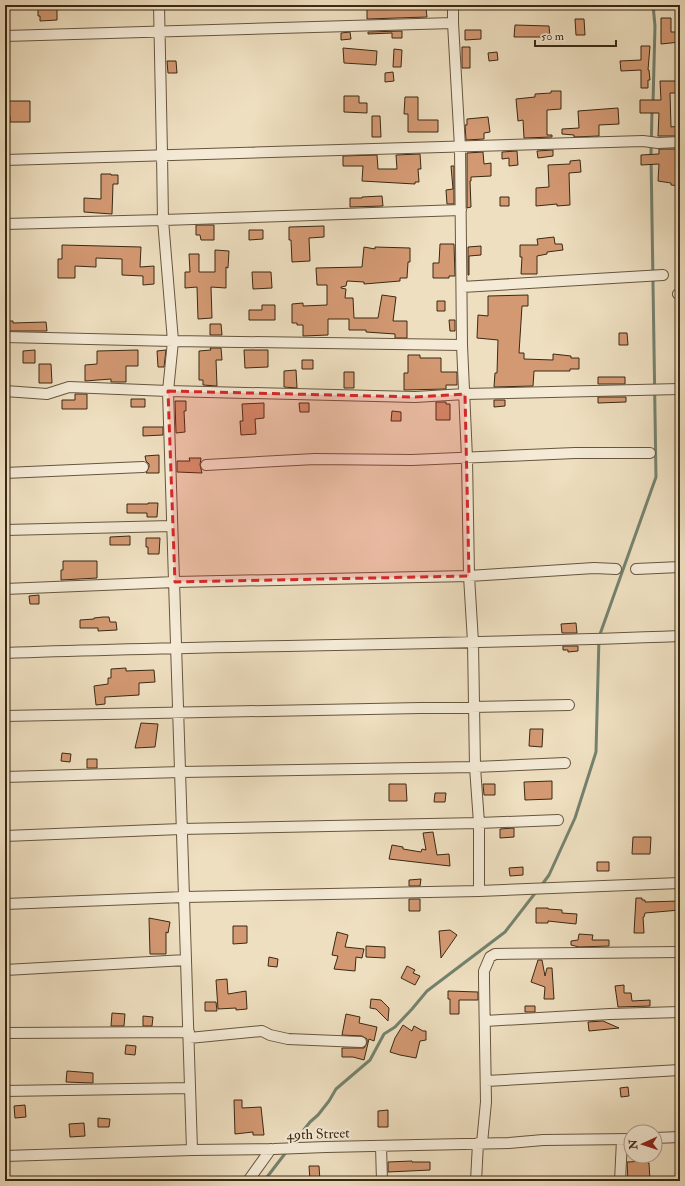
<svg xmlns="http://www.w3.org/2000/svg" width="685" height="1186" font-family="'IM FELL Double Pica',serif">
  <rect width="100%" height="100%" fill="#eedfc0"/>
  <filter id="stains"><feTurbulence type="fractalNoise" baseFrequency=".005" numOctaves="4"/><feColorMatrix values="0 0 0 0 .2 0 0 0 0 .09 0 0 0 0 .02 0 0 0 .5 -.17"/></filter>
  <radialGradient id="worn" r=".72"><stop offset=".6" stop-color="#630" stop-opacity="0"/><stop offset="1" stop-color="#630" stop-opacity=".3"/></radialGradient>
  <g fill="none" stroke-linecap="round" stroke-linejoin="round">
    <path stroke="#74826f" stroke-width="3" d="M653,103L655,26L653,5
      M541,886L549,875L575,818L596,752L599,637L656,477L651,154L652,111
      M292,1145L310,1122L318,1115L329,1101L336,1089L370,1060L384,1034L395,1027L412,1009L427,991L505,932L536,892
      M264,1181L287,1151"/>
  </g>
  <path fill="#d39973" stroke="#3a2913" d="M38,5H57V20L40,21V16H38Z
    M376,7V8H395L419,7V8H426L427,17L367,19V8Z
    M661,18H671V32H680V42L661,44Z
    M575,19H584L585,35H576Z
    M515,25L549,26L550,37H514Z
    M465,30H481V39L465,40Z
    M402,31V38H392V33L368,34V32Z
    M350,32L351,39L341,40V33Z
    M641,46H650L648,70H649L650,80H648V88H641V70L621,71L620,61L641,60Z
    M462,47H470V68H462Z
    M343,48L377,51L376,65L344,63Z
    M394,49L402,50L401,67H393Z
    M497,52L498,60L489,61L488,53Z
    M167,61H176L177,73H168Z
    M393,72L394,81L385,82V73Z
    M660,81H677L678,93H670L671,127L680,126V136H658L659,113H640V100H661Z
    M551,91H561V109L547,110V135H552V137L524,138L523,120L518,121L516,99L535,97V94L551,93Z
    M344,96H359V103H367V113L344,112Z
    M405,97H418V120H438V132H408V114H404Z
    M8,101H30V122H10V116H5V105H8Z
    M618,108L619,124L599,125V136L574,137V135L562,134V129L579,128L578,111Z
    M372,116H380L381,137H372Z
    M488,117L490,132L484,133V139L466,140L465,125H467V119Z
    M659,149H680V186L671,185V183L658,181L659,164L641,165V155L659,154Z
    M553,150V156L538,158L537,151Z
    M517,151L518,165L509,166V158L502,159V152Z
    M483,152L484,164L491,163V176L471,177V181H470L471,207L467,208V153Z
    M420,154L421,169H418L419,182H415V184L362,181L363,166H343V156L377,155L378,169H397L396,155Z
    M580,160L581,172L569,173L570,205L557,206V204L536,206V188L549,187L548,165L570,164V161Z
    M451,166H454V204H447L446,190L453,189Z
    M101,174H111V175H118V184H113L112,214L84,212V198L101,199Z
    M382,196L383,206L350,207V198H362V197Z
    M500,197H509V206H500Z
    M196,225H214V240H201L200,235H196Z
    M324,226V237L309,238L310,261L292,262L291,240H289V227Z
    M249,230H263V239L249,240Z
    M554,237L555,244H562L563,250L547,252V254L537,256V274H521L522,257H520V245H538L537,239Z
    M440,244H454L455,276H449V278H433V263H439Z
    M62,245L141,247L140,267L154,266V284L143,285V276L122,275V259L96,258V267L75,266V278H58V259H62Z
    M481,246V255L469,256V275H468V247Z
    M364,247L375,249V247L410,248V262H408L407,278H400V281L364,284V282L347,281L346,286L341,287V288L346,289L345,298H353L354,318H378L382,295L396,297L393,321H407V338H395V334L366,332V330H349V319H328V335L303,336V325H297V323H292V304L303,303V306L327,305V285H317L316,268L362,267Z
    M215,250L229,251L228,268L226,267V288L211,287L212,318L198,319L197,287L185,288V272H190L189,254H199V272H215Z
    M252,272H271L272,288L253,289Z
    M528,295V306H522L519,353H524V359L553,360V354L571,356V358H579V369H570V371H534L533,386L494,387L495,373H497L498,340L477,338L478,315L488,316V296Z
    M437,301H445V311H437Z
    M262,305H275V320H249V310H262Z
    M449,320H455V331H450Z
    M5,321H13V323L46,322L47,331H5Z
    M210,324H221L222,335H210Z
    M619,333H627L628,345H619Z
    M210,348H221L222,360H216L217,386L203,385V380H199V351L211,350Z
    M35,350V363H23V351Z
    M138,350V366H126V382H111V379L85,381V365L97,364V351Z
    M166,350L164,367H158L157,351Z
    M244,350H268V367L245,368Z
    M408,355H420V358H441V372H457V385H446V389L404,390V373H408Z
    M302,360H313V369H302Z
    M39,364H51L52,383H39Z
    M296,370L297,388L284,387V371Z
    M344,372H354V388H344Z
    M598,377H625V384H598Z
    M75,394H87V409H62V400H75Z
    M598,397H626V402L598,403Z
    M131,399H145V407H131Z
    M494,400H505V406L494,407Z
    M175,401H186V411H184L185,432L176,433Z
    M436,402H446V404H450V420H436Z
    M264,403V418L255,419L256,434L241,435L240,421H243L242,404Z
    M299,403H309V412H300Z
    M392,411L401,412V421H391Z
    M143,427H163V435L143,436Z
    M159,455V473H146L149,467V464L146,461L145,456Z
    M189,458H201L200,465L202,473L177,472V461H190Z
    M148,503H158L157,517H147V513H127V504H148Z
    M130,536V545H110V537Z
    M146,538H160L159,554H148V547H146Z
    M63,561H97V578L61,580V570H63Z
    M39,595V604H30L29,596Z
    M103,617H109L110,622H116L117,630L98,631V628H80V620L94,619V618Z
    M576,623L577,633H562L561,624Z
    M563,646H578V651L568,652V650H563Z
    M126,668V671L154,670L155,682L139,683V695L105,697V704L96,705L94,686L108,684V678H111V669Z
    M141,723L158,724L155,747L135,748Z
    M530,729H543L542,747L529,746Z
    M62,753L71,754L70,762L61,761Z
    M87,759H97V768H87Z
    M552,781V799L525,800L524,782Z
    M389,784H406L407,801H389Z
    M483,784H495V795H484Z
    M435,793H446L445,802H434Z
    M514,828V837L500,838V829Z
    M433,832L437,855L449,854L450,866L389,859L392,845L403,847V849L421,852L422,849L426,850L423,833Z
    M633,837H651L650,854H632Z
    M597,862H609V871H597Z
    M523,867V875L510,876L509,868Z
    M421,879L420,886H409V880Z
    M636,898H642V900H645V902L680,901V910L645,913L644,917H643L644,933H634Z
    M409,899H420V911H409Z
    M536,908H548V909L562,910V913L577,914L576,924L548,921V923H536Z
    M149,918L170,922L168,933L166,932V954H150Z
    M233,926H247V943L233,944Z
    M450,930L457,935L441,958L439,931Z
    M337,932L348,935L345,947L364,949L362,958L356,957L355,971L334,969L338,956L332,955Z
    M579,934L593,935L592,940H609V946L579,947L571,945V941L578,940Z
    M366,946L385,947V958L366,957Z
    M269,957L278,959L277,967L268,966Z
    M538,960H542L545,976L547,968H552L554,999H544L545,987L531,982Z
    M407,966L415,970L413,973L420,976L415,985L401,978Z
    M227,979L228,994L246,991L247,1009L236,1010V1008L218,1009L216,980Z
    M624,985V993H631L632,1001L650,1000V1006L618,1007L615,986Z
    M448,991L478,992V1000H459V1014H450V999H448Z
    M371,999L381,1000L389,1008L388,1021L376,1009L370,1008Z
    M205,1002H216L217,1011H205Z
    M525,1006H535V1012H525Z
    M112,1013L125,1014L124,1026H111Z
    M346,1014L360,1017L359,1023L377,1027L374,1041L369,1039L364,1060L353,1057H342V1048H364L367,1043V1039L362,1036L342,1035Z
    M143,1016L153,1017L152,1026H143Z
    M603,1021L619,1028L589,1031L588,1022Z
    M403,1025L412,1031L414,1026L423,1031H426V1040L420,1041L416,1058L400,1055L390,1052L395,1038Z
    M126,1045L136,1046L135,1055L125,1054Z
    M67,1071L93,1073V1083L66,1082Z
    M628,1087L629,1096L621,1097L620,1088Z
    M234,1100H242V1108L261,1107L264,1135H253V1132L235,1134Z
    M25,1105L26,1117L15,1118L14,1106Z
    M388,1110V1127H378V1111Z
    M98,1118L110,1119L109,1127H98Z
    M84,1123L85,1136L70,1137L69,1124Z
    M412,1161V1162H430V1170L388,1172V1162Z
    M648,1161V1163H649L650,1181H628L627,1162Z
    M309,1166H319L320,1181H310Z"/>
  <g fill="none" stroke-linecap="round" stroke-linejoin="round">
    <defs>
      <path id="street" d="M159,5L162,154L163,220L173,341L168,391L192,1150
        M453,5V23L460,147L462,345L467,458L469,576L473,642L475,767L479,823V891L680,883
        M5,36L453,23
        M5,160C217,152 430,148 643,141L658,143L680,142
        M5,224L163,220L461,210
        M462,287L663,275
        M678,294L680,295
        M5,337L173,341L462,345
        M5,391L47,394L69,387L168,391L415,397L465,394L680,389
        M206,465L315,459L412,460L575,453H650
        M5,473L143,467
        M5,530L172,526
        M636,569L680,567
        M5,589L175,582L469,576L594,568L616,569
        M5,653C230,645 455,645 680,636
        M5,716L569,705
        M5,777L181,772L475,767L565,763
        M5,836L181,829L479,823L558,820
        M5,904L185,897L479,891
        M5,970L186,960
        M485,1021L610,1014L680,1012
        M5,1033L189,1032
        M189,1038L262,1031L270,1035L288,1039L361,1042
        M486,1081L680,1070
        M5,1091L190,1088
        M655,1138L680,1137
        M482,1143L486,1102L484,980V971L490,957L495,954L680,952
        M381,1146L382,1181
        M5,1156L192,1150L274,1149L326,1147L509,1143L543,1140L631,1139
        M248,1181L271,1149
        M476,1181L478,1143
        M620,1181L622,1140"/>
    </defs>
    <use href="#street" stroke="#67563e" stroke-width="12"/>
    <use href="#street" stroke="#f4ead6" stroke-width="10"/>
  </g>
  <path fill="#d62828" fill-opacity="0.2" stroke="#d62828" stroke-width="3" stroke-dasharray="8 5" stroke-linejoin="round" d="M168,391L415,397L465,394L469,576L175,582Z"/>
  <g text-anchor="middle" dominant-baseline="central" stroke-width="4" stroke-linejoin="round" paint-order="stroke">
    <g font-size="14" fill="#3a2913" stroke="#f4ead6">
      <text transform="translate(318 1134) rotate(-2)">49th Street</text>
    </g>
  </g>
  <rect width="685" height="1186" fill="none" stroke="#eedfc0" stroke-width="20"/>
  <rect x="6" y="6" width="673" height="1174" fill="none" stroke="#3a2913" stroke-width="2"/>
  <rect x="10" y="10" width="665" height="1166" fill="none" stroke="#3a2913"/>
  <g transform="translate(643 1144) rotate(267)"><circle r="19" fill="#f4ead6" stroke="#aa9d88"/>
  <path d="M0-3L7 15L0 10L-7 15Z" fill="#8f2418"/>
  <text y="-6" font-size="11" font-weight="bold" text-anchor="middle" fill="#3a2913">N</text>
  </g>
  <path d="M535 40v6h81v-6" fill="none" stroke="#3a2913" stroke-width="2"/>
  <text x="541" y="40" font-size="12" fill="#3a2913" stroke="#f4ead6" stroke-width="3" paint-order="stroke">50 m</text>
  <rect width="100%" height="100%" filter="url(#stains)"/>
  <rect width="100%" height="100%" fill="url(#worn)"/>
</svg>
